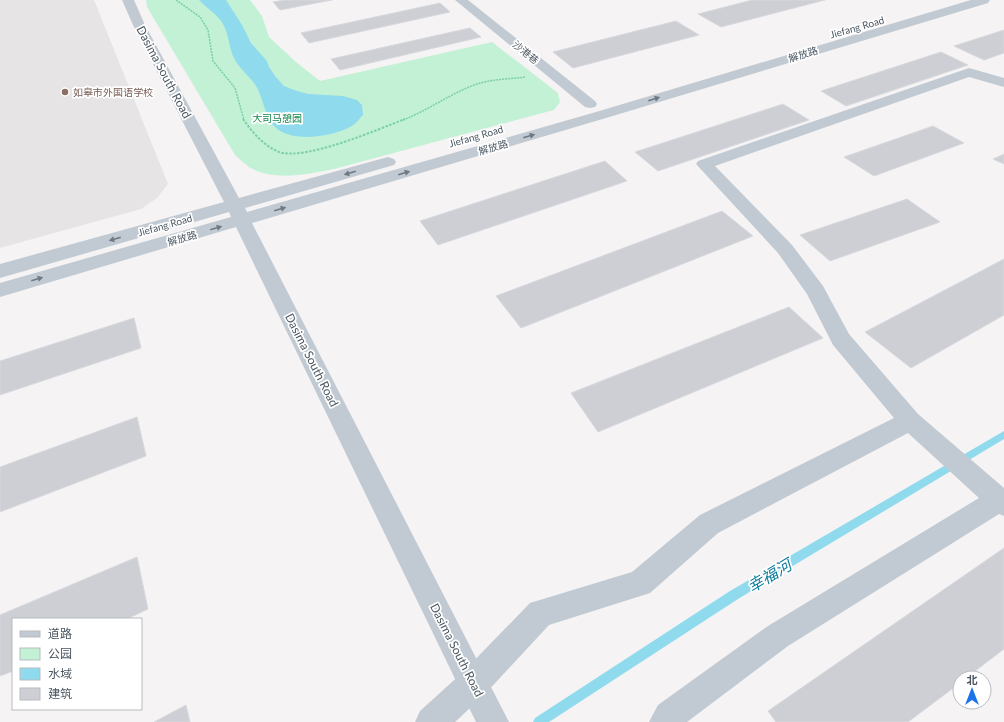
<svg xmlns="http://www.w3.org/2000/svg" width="1004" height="722" font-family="Lato,'Noto Sans SC',sans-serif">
  <rect width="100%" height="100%" fill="#f5f3f3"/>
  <path fill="#e6e4e5" d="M0,0H94L168,184L157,198L141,209L0,248Z"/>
  <path fill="#c3f1d5" d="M146,0H250L262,16L269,37L296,62L320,81L492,42L558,93L560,102L554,110L334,169C308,174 273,182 249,167C244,163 239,159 235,155L147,7Z"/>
  <path fill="#90daee" d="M199,0H226L242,25L251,43L267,61L269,67L275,76L284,86L294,90L308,94L343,96L357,100L362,105L363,115C359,119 355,125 350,127C331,137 291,143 275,127C266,119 263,98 256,86C250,76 239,69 234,58C229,48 229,36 224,26C219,15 207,9 199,0Z"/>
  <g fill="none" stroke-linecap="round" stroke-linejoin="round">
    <path fill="#90daee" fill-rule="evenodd" d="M1004,431V439L738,599L549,722H533L535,718L730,591Z"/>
  </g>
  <path fill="#cdcfd5" stroke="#d7d9de" d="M285,0H332L280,10L273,2Z
    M752,0H825L721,27L698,14Z
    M440,3L450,12L309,43L301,33Z
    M676,21L699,35L573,68L553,52Z
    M470,28L481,37L340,70L331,59Z
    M1004,30V53L984,60L954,46Z
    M941,52L968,65L846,106L821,91Z
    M783,104L809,120L658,171L635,152Z
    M933,126L964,143L874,176L844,157Z
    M1004,154V164L993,159Z
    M605,161L627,181L438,245L420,221Z
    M907,199L940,222L830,261L800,235Z
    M722,211L753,236L521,328L496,296Z
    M1004,259V315L911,368L865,332Z
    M789,307L823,338L598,432L571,393Z
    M134,318L141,348L0,395V361Z
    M137,417L146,456L0,512V467Z
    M1004,548V649L966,678H960V683L908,722H776L768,711Z
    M137,557L148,609L127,619H13V671L0,676V615Z
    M186,705L190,722H154Z"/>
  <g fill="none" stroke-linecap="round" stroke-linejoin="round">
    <path stroke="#7ad0a6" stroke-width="1.5" stroke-dasharray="2 1" stroke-linecap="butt" d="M176,0L200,17L208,30L213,61L235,88L244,120
      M403,120C429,110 451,93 477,84C492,79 511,79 526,77"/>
    <path stroke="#7ad0a6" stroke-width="2" stroke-dasharray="2.5 1.5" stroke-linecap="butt" d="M243,119C252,132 264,146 279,152C305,161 379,129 405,119"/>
    <path fill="#c1cad2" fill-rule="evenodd" d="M455,0H468L595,101L597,104L595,107L590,108L585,107Z
      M969,68L1004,78V87L969,77L715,166L792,245L823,286L849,334L918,414L1004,488V516L999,514L788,646L687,722H649L658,705L768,626L979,498L908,433L718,533L650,593L549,625L485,694L455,722H415L420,711L463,672L530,603L632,572L700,515L894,418L833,345L807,294L778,253L696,164L698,161Z"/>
    <path fill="#c1cad2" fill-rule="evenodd" d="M122,0H134L145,25L239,198L388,157L394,159L396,162L394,165L245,208L247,212L596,112L971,0H990L988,3L606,118L252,223L509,722H476L236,227L0,297V283L231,217L229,212L0,278V264L224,202L133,25Z"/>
  </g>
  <defs><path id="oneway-solid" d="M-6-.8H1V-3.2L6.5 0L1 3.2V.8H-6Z"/></defs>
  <g fill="#6e7983">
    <use href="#oneway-solid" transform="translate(654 99) rotate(-17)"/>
    <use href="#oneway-solid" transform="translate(529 136) rotate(-16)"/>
    <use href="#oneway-solid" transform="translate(350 173) rotate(164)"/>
    <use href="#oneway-solid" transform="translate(404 173) rotate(-16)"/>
    <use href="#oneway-solid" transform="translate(280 209) rotate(-16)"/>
    <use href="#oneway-solid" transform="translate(216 228) rotate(-16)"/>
    <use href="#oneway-solid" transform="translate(115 239) rotate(164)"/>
    <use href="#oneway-solid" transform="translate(37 279) rotate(-16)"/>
  </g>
  <circle fill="#8d6e63" stroke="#fff" stroke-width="1.5" cx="65" cy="92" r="4"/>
  <g text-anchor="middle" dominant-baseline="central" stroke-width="3.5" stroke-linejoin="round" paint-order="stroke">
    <g font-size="10" fill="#4a5661" stroke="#fff">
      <text transform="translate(857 27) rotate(-16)">Jiefang Road</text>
      <text transform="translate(526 52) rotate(39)">沙港巷</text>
      <text transform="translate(803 54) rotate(-17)">解放路</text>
      <text transform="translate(476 136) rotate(-16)">Jiefang Road</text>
      <text transform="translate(493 147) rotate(-16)">解放路</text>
      <text transform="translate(165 225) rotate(-16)">Jiefang Road</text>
      <text transform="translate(182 238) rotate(-16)">解放路</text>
    </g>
    <g font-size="10" fill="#785e54" stroke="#fff" text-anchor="start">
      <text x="73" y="92">如皋市外国语学校</text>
    </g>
    <g font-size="10" fill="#17864f" stroke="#fff">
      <text x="277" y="118">大司马憩园</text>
    </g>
    <g font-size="12" fill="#4a5661" stroke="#fff">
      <text transform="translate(164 72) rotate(62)">Dasima South Road</text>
      <text transform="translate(312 360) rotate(63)">Dasima South Road</text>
      <text transform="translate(457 650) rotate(63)">Dasima South Road</text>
    </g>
    <g font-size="16" font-style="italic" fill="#0c7c9b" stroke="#fff">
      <text transform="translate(769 575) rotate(-31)">幸福河</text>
    </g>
  </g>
  <rect x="12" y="618" width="130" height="92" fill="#ffffff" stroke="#b7bbc0"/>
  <rect x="20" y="631" width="20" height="6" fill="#c1cad2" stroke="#b7bbc0"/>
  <text x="48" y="638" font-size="12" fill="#4a5661">道路</text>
  <rect x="20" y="648" width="20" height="12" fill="#c3f1d5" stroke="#b7bbc0"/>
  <text x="48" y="658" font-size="12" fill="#4a5661">公园</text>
  <rect x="20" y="668" width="20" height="12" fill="#90daee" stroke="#b7bbc0"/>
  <text x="48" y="678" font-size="12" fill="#4a5661">水域</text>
  <rect x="20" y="688" width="20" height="12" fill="#cdcfd5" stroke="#b7bbc0"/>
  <text x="48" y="698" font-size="12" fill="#4a5661">建筑</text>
  <g transform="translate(972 690)"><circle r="19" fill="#ffffff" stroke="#b7bbc0"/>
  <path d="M0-3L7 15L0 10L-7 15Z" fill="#1a73e8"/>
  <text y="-6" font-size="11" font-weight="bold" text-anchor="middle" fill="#4a5661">北</text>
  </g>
</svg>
